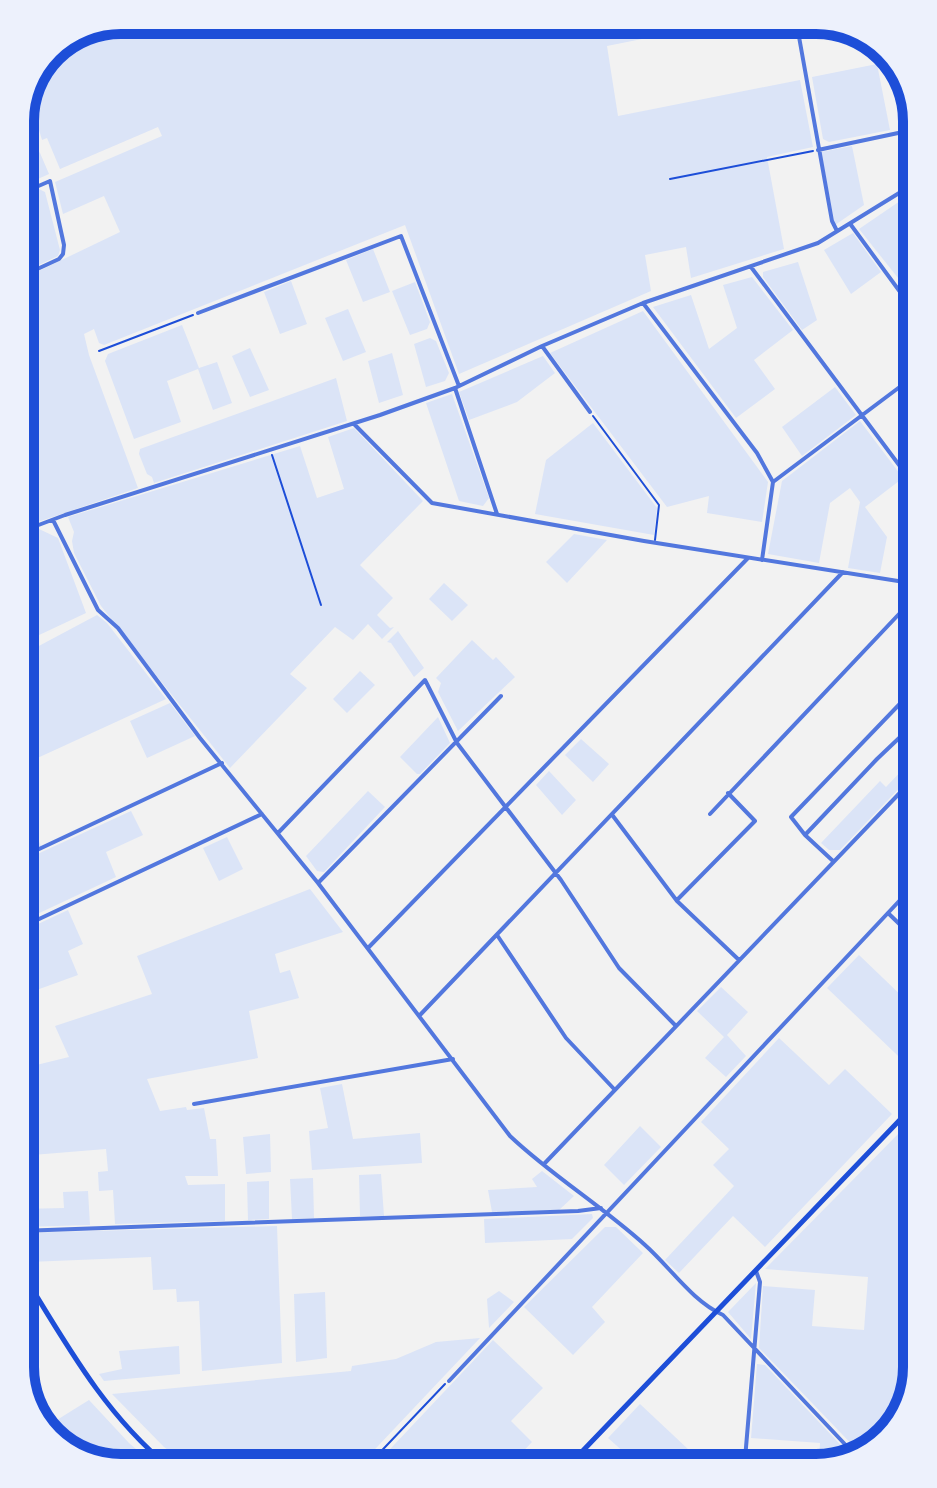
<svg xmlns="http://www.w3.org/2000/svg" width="937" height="1488" font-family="Quicksand,sans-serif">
  <rect width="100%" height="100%" fill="#f2f2f2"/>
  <path fill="#dbe4f7" d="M121,20H737L607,46L618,116L800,80L813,147L767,157L784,249L691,278L686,247L645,255L651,291L459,374L405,225L104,345L99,343L94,329L84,334L89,355L138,488L20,528V280L120,232L104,196L63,214L55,182L162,136L158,127L60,169L47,138L42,140L30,100L27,101L50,49Z
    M877,64L890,130L829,142L823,139L812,77Z
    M21,113L29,137L40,153L49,174L20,187Z
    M852,146L864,205L835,225L821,152Z
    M39,189L45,192L60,250L58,256L28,270L20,254V198Z
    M900,201L917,221V296L914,298L859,229Z
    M853,233L881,272L851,294L824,250Z
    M373,249L390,292L363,302L346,260Z
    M798,262L817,320L802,330L763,277V272Z
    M752,277L793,330L754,360L775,389L736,418L653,307L691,295L709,349L737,328L723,285Z
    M291,281L307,324L280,334L264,292Z
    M415,282L430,322L427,329L410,335L392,291Z
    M348,309L366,352L343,361L325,318Z
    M643,311L768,482L762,522L707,513L709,496L667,507L550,353Z
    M182,325L199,368L217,362L232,403L213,410L198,369L167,381L181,422L134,439L105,361L108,354Z
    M430,338L436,341L449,373L445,381L426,387L414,344Z
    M250,348L269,390L250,397L232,356Z
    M392,353L403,395L379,403L368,361Z
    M543,356L555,373L517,402L469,420L459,392Z
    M336,378L347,421L154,483L152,477L147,474L139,454L140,449Z
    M835,387L856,415L802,456L782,427Z
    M452,394L489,498L483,506L459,501L426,403Z
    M860,421L903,478L865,507L887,537L880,573L848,568L860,502L850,488L830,503L819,563L768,554L782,481Z
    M593,423L657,508L654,535L535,514L546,460Z
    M354,428L423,501L360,565L393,598L377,615L390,628L394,627L382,639L368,624L353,640L335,627L290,674L307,688L230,768L101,606L74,553L72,541L74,532L68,517L300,446L317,498L344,489L328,437Z
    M39,529L58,538L86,613L20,644V536Z
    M574,534L607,540L567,583L546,562Z
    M444,583L468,605L452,621L429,599Z
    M97,615L107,623L166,699L20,766V656Z
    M398,631L424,668L414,677L391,643L387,642Z
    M472,640L493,660L496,657L515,677L458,731L438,692L441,683L436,678Z
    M360,671L375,685L347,713L333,699Z
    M170,703L195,736L147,758L130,721Z
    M438,717L450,743L420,774H417L400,757Z
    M581,739L609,764L593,782L565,755Z
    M907,765L914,773L840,850H829L821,843L880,781L886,787Z
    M549,771L576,800L562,815L536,785Z
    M368,791L385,807L324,872L317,871L306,856Z
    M131,811L143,835L106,852L116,877L33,916L24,892L20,893V862Z
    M27,814L41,846L20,855V818Z
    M227,837L243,869L219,881L203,848Z
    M310,889L343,932L275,954L280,973L290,970L299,998L249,1011L258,1058L147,1079L160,1111L186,1107L187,1110L204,1108L210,1139H216L218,1176H185L188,1185L225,1184V1221L115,1224L113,1190L99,1191L98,1172L108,1171L106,1149L20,1156V1113L27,1112L24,1101H20V1069L69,1057L55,1026L152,994L137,956Z
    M68,910L83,944L68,951L78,975L20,996V974L39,964L23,931Z
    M859,955L908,1002L917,992V1074L827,988Z
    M721,987L748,1012L727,1035L746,1056L726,1077L705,1058L724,1037L697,1011Z
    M779,1038L829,1085L845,1069L892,1114L765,1247L733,1216L679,1273L665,1260L734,1186L713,1165L729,1149L701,1122Z
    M342,1084L353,1139L420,1133L422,1163L312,1170L309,1131L328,1128L320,1088Z
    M640,1126L661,1147L624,1185L604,1165Z
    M903,1129L917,1142V1373L900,1423L863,1456L759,1348L763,1286L815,1290L812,1326L864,1330L868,1277L765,1269Z
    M270,1134L271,1172L246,1174L243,1137Z
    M542,1171L574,1196L559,1210L492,1212L488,1190L537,1187L532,1179Z
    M381,1174L384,1216H360L359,1175Z
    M313,1178L314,1218L292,1219L290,1179Z
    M269,1181V1219L248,1220L247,1182Z
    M88,1191L90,1225L20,1227V1209L64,1208L63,1192Z
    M592,1214L593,1218L572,1239L485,1243L484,1219Z
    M277,1226L282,1363L202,1371L199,1301L177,1302L176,1289L153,1290L151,1257L29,1262L20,1245V1233Z
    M605,1227H616L643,1253L592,1307L605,1322L573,1355L524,1307Z
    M756,1283L751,1339L728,1312Z
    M499,1291L514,1302L489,1328L487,1299Z
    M325,1292L327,1358L296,1362L294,1294Z
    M480,1338L361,1464L191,1467L164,1447L112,1394L351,1371L352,1366L396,1359L436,1342Z
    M493,1340L543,1388L511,1421L532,1442L513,1462L376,1464Z
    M179,1346L180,1374L104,1381L99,1374L122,1369L119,1351Z
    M757,1364L765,1365L853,1458H819L820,1443L751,1438Z
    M89,1400L129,1443L157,1467L115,1468L65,1451L44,1428Z
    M640,1404L689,1450L742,1452V1459L634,1461L608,1438Z"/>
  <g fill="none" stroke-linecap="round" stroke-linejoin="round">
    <path stroke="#1d4ed8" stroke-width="2" d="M670,179L813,151
      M99,351L193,315
      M593,416L659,505L655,540
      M272,455L321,605
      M369,1464L445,1384"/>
    <path stroke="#5277de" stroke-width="4" d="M796,20L832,221L837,231
      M818,150L917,129
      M851,225L917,315
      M751,267L917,489
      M20,277L59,259L63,254L64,245L50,181L20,194
      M643,303L757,453L773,482L762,560
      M198,313L401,236L459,386
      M542,346L590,412
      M455,388L497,514
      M354,424L432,503L644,541L917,584
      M773,482L917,374
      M53,520L98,610L118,628L200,738L318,883L510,1136C551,1175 602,1206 645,1245C670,1267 692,1301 723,1315L857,1457
      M20,532L65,515L380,415L455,388L542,346L643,303L818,243L917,182
      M710,814L917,595
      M613,816L677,901L739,960
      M278,833L425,680L457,743L561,880L619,968L676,1026
      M805,835L877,759L917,721
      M20,858L222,763
      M833,861L805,835L791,817L917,686
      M318,883L501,696
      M677,900L755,821L728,793
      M888,913L917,941
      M20,928L262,814
      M497,935L566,1038L615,1090
      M368,948L748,558
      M420,1015L843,572
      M194,1104L453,1059
      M899,1121L917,1138
      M544,1164L917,775
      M20,1231L578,1211L601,1208
      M449,1381L917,882
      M745,1459L760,1282L756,1271"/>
    <path stroke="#1d4ed8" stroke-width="5" d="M20,1269C64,1340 103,1413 169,1467
      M573,1461L917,1102"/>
  </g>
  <path d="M0 0H937V1488H0ZM121 34H816A87 87 0 0 1 903 121V1367A87 87 0 0 1 816 1454H121A87 87 0 0 1 34 1367V121A87 87 0 0 1 121 34Z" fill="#edf1fc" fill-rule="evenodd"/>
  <path fill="none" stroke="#1d4ed8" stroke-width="10" d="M121 34H816A87 87 0 0 1 903 121V1367A87 87 0 0 1 816 1454H121A87 87 0 0 1 34 1367V121A87 87 0 0 1 121 34Z"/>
</svg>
